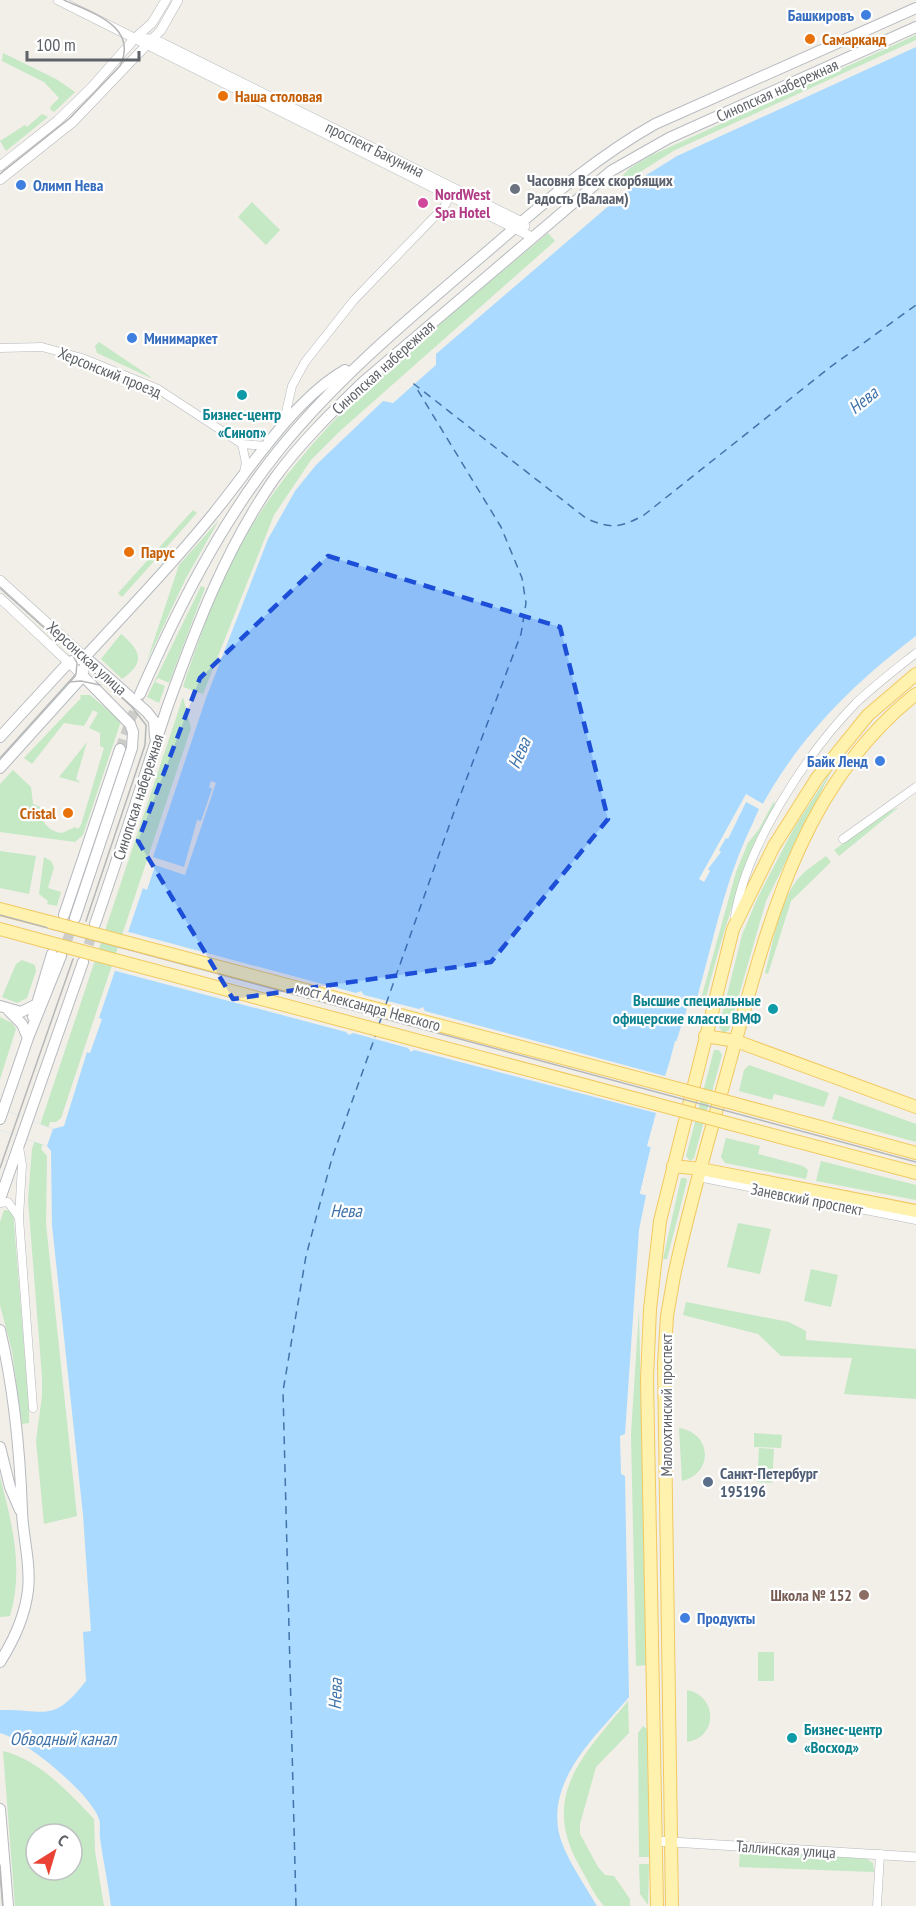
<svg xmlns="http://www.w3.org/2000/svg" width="916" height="1906" font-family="'PT Sans Narrow',sans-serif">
  <rect width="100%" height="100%" fill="#f1efe8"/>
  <path fill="#c5e8c5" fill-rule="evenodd" d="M916,35V40L675,150L621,184L618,180L630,168L650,156Z
    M3,53L56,79L75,92L54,112L51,110L50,107L59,98L44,82L2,61Z
    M42,114L48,117L6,151L0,141L25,125L27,127Z
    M252,202L280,230L266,245L238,217Z
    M548,233L555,241L340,431L311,460L274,515L203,694L183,687C201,633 220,578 250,529C323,408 442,323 548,233Z
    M99,342L151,377V378L97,353L95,346Z
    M193,510L197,513L122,597L118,593Z
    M219,520L186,578L147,661L179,565Z
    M201,586L205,588L169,683L158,678L155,682L165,686L159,703L147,697Z
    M121,634C141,651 146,662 122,679L101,659Z
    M80,695H90L121,721L83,835L75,842L0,832V784L13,770L31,787L33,804L40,807C41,821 47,831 62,833L75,827L78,829L81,825L104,748L100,746V733L89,728L98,713L93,710L84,726L64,723L32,764L24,758L81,698Z
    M183,697L191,728L61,1118L56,1122H50L41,1149L47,1156L46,1224L77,1516L44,1524L36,1441L42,1396V1377L28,1200L32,1149Z
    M87,742L76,779L81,783L59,777Z
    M833,768L766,901L729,1030L723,1033L719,1027L742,935L758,897L794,828Z
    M774,801L775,807C739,871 722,938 703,1008L701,999L736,872L748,843L759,829Z
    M899,807L839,856L834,850L885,813Z
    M0,851L36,856L29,894L0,888Z
    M826,856L831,862L791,901L768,974L765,973C773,944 778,905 797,880C805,870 817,863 826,856Z
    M44,857L51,861L54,867L48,888L61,892L57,906L47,904L48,901L39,894Z
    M22,960L35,965L36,971L27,998L17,1003L2,997L16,964Z
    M0,1017L12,1023L16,1029L0,1079Z
    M714,1050H719L722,1055L694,1158L690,1161L686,1156Z
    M749,1065L829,1093L824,1107L774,1094L772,1100L739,1091L744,1070Z
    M839,1096L916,1124V1142L832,1119Z
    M726,1138L760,1146L758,1154L803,1166L808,1170L806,1179L725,1163L721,1157Z
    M821,1161L916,1185V1200L816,1181Z
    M681,1178H686L687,1181L667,1259H663Z
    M4,1210L13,1211L29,1408V1423L22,1424L12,1351L0,1305V1222Z
    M738,1223L771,1229L760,1274L727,1267Z
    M811,1269L838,1275L831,1307L804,1301Z
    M686,1302L789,1322L806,1331V1340L916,1349V1399L844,1394L852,1358L781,1356L758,1334L683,1315Z
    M639,1310L646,1665L636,1666L631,1434Z
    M679,1428C712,1433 714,1473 682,1481Z
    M754,1433L782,1435L781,1448L754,1447Z
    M759,1448L774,1449L772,1483L757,1482Z
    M0,1477C12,1523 24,1569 10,1616L0,1617Z
    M758,1652H774V1681H758Z
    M687,1690C718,1696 718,1737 687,1742Z
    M628,1701L629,1733L596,1767L580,1824V1834L598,1867L605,1875L614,1876L630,1899V1906H604C594,1895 587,1879 580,1867C539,1795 584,1755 628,1701Z
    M643,1726L647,1729L649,1857H639L638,1733Z
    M3,1751C40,1760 69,1793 94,1819L95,1851L104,1906H15ZM36,1834H72V1870H36Z
    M740,1850L867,1859L873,1863L874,1872L739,1867Z
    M639,1864H649L648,1905L640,1894Z"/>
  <path fill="#aadaff" d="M916,47V636C843,691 782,755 745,840C723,890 712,945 697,998L691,996L678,1042L675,1041L648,1146L651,1147L640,1193L646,1195L639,1230L625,1434L620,1436L621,1474L625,1476L629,1697C598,1734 551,1775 558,1827C560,1850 585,1885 597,1906H111C108,1883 103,1860 100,1838C99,1832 101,1825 99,1819C91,1794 26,1740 0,1733V1710C48,1709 52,1724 86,1681L83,1632L91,1631L83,1515L52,1225L51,1151L47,1146L0,1130V1108L53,1129L64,1126L87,1052L90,1053L102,1019L99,1018L143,888L147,889L157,859L153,857L206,698L268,539L295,491L316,465L383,401L393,403L436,365V354L640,179L677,156Z"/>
  <path fill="#f1efe8" d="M211,781L216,783L185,875L155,865L147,890L143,888L153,857L184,867L197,820L201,821L212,789L209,787Z
    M746,794L765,805L757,822L754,820L759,809L746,802L728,839L726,838L719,850L721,852L708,869L710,871L704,882L699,879Z
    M125,931L356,993L361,991L364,995L419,1009L423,1007L425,1011L665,1076L691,996L697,998L696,1001L693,1000L681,1043L677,1045L651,1144L654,1147L643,1192H647L646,1195L640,1194L651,1147L647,1146L656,1113L414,1050L411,1052L408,1048L353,1033L349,1035L346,1032L112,970Z
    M0,1108L53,1129L47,1146L0,1130Z"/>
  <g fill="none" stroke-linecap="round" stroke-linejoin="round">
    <path stroke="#4174aa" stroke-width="1.5" stroke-dasharray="8 6" stroke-linecap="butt" d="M386,1004L454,812L521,634L526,603L522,578L501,527L414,384L587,519C612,529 620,528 644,515L829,368L916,305
      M379,1024L383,1014
      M296,1906L283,1391L306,1256L332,1158L376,1034"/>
    <path stroke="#ccccc8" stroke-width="10" stroke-dasharray="10 5" stroke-linecap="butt" d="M120,749L140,695
      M62,955L74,921
      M84,959L95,925"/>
    <defs>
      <path id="minor" d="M0,348L42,347L82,358L158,389L242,444L267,446
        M284,421L292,386L305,362L354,300L444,207L452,193
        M242,444L246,463L244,472
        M843,839L916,787
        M735,916C746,846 807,753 856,703C875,685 896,669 916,653
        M19,1147L22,1165L19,1218L33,1408
        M698,1177L916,1220
        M0,1203L8,1202L18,1216
        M877,1906L880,1854"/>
      <path id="tertiary" d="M58,0L532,237
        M135,38L152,39L164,44L522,222L525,226
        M0,166L57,121L92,87L135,38L152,23L166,0
        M0,180L73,122L161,30L178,0
        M0,580L85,657L83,676
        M0,598L83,676
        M656,1841L916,1857"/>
      <path id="secondary" d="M85,657L147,712L154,721L155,737
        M140,694C177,610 221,522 279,450C338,377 411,317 482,256C537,209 591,160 655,124L916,8
        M0,737L69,662L85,657C128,610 173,564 213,514C250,469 294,399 345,370
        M0,768L83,676L130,724L133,732L132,748L75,918
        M64,915L120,749
        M95,924C120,852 143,780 167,708C196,627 225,550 274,479C300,443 332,412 363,382L611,171L669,138L916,27
        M0,1006L21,1012L35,1005
        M9,1011L22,1024L28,1038
        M33,1017L52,954
        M0,1119L28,1038L61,956
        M0,1199L83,962
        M0,1330C14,1389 20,1451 22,1512C23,1538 31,1563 28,1590C25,1616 14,1640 0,1662
        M0,1447L10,1487L20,1510
        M0,1809L8,1906"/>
      <path id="primary" d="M0,909L50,922
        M0,929L44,941
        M705,1036L736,1041L916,1107
        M736,1104L916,1153
        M731,1124L916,1173
        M673,1166L701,1169L916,1211
        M657,1906L647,1379L650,1309L660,1221L733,929L774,846L817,778L868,715L916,674
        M672,1906L664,1364L667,1316L674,1276C689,1205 710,1135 729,1065C767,929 799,786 916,694"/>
    </defs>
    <use href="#minor" stroke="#b5b8bc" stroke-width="9"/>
    <use href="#tertiary" stroke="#b5b8bc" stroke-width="10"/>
    <use href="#secondary" stroke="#b6babf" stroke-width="12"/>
    <use href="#primary" stroke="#f2c960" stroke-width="14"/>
    <use href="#minor" stroke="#fff" stroke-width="8"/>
    <use href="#tertiary" stroke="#fff" stroke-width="9"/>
    <use href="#secondary" stroke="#fff" stroke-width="10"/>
    <use href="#primary" stroke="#fff2af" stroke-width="12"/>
    <path stroke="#b6b7b8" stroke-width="1.5" d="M0,174L70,118L120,66C139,26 92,13 64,0
      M0,588L131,706L146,725L145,745L86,921
      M69,682L81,681L100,685
      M0,758L76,674L77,663L72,654
      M0,915L916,1162
      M0,1168L73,959
      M0,1865L3,1906"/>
    <defs>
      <path id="primary-bridge" d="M50,922L736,1104
        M44,941L731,1124"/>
    </defs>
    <use href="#primary-bridge" stroke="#f2c960" stroke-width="14" stroke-linecap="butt"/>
    <use href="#primary-bridge" stroke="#fff2af" stroke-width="12"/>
  </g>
  <path fill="#1d4ed8" fill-opacity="0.2" stroke="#1d4ed8" stroke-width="4.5" stroke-dasharray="12 8" stroke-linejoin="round" d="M328,556L560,627L608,819L491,962L233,999L138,841L200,678Z"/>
  <g fill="#3f7fe0" stroke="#fff" stroke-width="2">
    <circle cx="866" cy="15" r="6"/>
    <circle cx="21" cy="185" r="6"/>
    <circle cx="132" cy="338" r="6"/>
    <circle cx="880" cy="761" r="6"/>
    <circle cx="685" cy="1618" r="6"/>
  </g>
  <g fill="#e8710a" stroke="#fff" stroke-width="2">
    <circle cx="810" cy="39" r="6"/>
    <circle cx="223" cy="96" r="6"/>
    <circle cx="129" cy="552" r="6"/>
    <circle cx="68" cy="813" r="6"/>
  </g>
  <circle fill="#6b7280" stroke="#fff" stroke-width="2" cx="515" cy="189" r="6"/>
  <circle fill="#d1479c" stroke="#fff" stroke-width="2" cx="423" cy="203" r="6"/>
  <g fill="#0f9aa8" stroke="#fff" stroke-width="2">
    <circle cx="242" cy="395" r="6"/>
    <circle cx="773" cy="1009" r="6"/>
    <circle cx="792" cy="1738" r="6"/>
  </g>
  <circle fill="#5c6f8a" stroke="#fff" stroke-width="2" cx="708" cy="1482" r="6"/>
  <circle fill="#8d6e63" stroke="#fff" stroke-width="2" cx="864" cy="1595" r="6"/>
  <g text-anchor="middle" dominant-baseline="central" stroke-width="4.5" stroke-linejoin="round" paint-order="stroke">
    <g font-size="16" font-weight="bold" fill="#366cbe" stroke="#fff" text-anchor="start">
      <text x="854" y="15" text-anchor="end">Башкировъ</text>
      <text x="33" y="185">Олимп Нева</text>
      <text x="144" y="338">Минимаркет</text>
      <text x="868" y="761" text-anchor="end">Байк Ленд</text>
      <text x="697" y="1618">Продукты</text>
    </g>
    <g font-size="16" font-weight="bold" fill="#c56008" stroke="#fff" text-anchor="start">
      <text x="822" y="39">Самарканд</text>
      <text x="235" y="96">Наша столовая</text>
      <text x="141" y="552">Парус</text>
      <text x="56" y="813" text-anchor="end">Cristal</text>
    </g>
    <g font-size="16" fill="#5f6368" stroke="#fff">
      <text transform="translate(777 90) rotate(-24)">Синопская набережная</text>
      <text transform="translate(375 149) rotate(26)">проспект Бакунина</text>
      <text transform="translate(383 367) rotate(-42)">Синопская набережная</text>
      <text transform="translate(110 372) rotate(22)">Херсонский проезд</text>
      <text transform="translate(87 658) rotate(42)">Херсонская улица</text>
      <text transform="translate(138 797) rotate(-72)">Синопская набережная</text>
      <text transform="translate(368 1006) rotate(15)">мост Александра Невского</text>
      <text transform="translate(807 1199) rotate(11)">Заневский проспект</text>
      <text transform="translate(666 1405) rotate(-90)">Малоохтинский проспект</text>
      <text transform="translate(786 1849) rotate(4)">Таллинская улица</text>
    </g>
    <g font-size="16" font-weight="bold" fill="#5b616d" stroke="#fff" text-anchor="start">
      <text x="527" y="180">Часовня Всех скорбящих<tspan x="527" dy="18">Радость (Валаам)</tspan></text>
    </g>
    <g font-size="16" font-weight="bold" fill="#b23c85" stroke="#fff" text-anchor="start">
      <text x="435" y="194">NordWest<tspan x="435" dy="18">Spa Hotel</tspan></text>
    </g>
    <g font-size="16" font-weight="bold" fill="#0d838f" stroke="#fff">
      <text x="242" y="414">Бизнес-центр<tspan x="242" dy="18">«Синоп»</tspan></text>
      <text x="761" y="1000" text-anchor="end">Высшие специальные<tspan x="761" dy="18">офицерские классы ВМФ</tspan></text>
      <text x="804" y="1729" text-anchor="start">Бизнес-центр<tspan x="804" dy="18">«Восход»</tspan></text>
    </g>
    <g font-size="16" font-weight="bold" fill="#4e5e75" stroke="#fff" text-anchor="start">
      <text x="720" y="1473">Санкт-Петербург<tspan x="720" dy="18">195196</tspan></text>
    </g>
    <g font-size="16" font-weight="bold" fill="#785e54" stroke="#fff" text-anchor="end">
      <text x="852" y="1595">Школа № 152</text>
    </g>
    <g font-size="18" font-style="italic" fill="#4174aa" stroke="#fff">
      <text transform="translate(863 400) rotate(-39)">Нева</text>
      <text transform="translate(519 753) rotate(-67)">Нева</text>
      <text x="346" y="1210">Нева</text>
      <text transform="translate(335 1694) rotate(-88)">Нева</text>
      <text x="63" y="1738">Обводный канал</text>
    </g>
  </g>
  <g transform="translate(54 1852) rotate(37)"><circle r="28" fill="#ffffff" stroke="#bfc1c3" stroke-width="1.5"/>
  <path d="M0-4.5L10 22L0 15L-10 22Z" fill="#ea4335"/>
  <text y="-9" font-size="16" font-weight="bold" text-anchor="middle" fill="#5f6368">С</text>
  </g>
  <path d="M27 51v9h112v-9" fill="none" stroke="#5f6368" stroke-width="3"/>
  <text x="36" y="51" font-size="18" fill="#5f6368" stroke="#ffffff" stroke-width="4.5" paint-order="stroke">100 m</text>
</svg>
